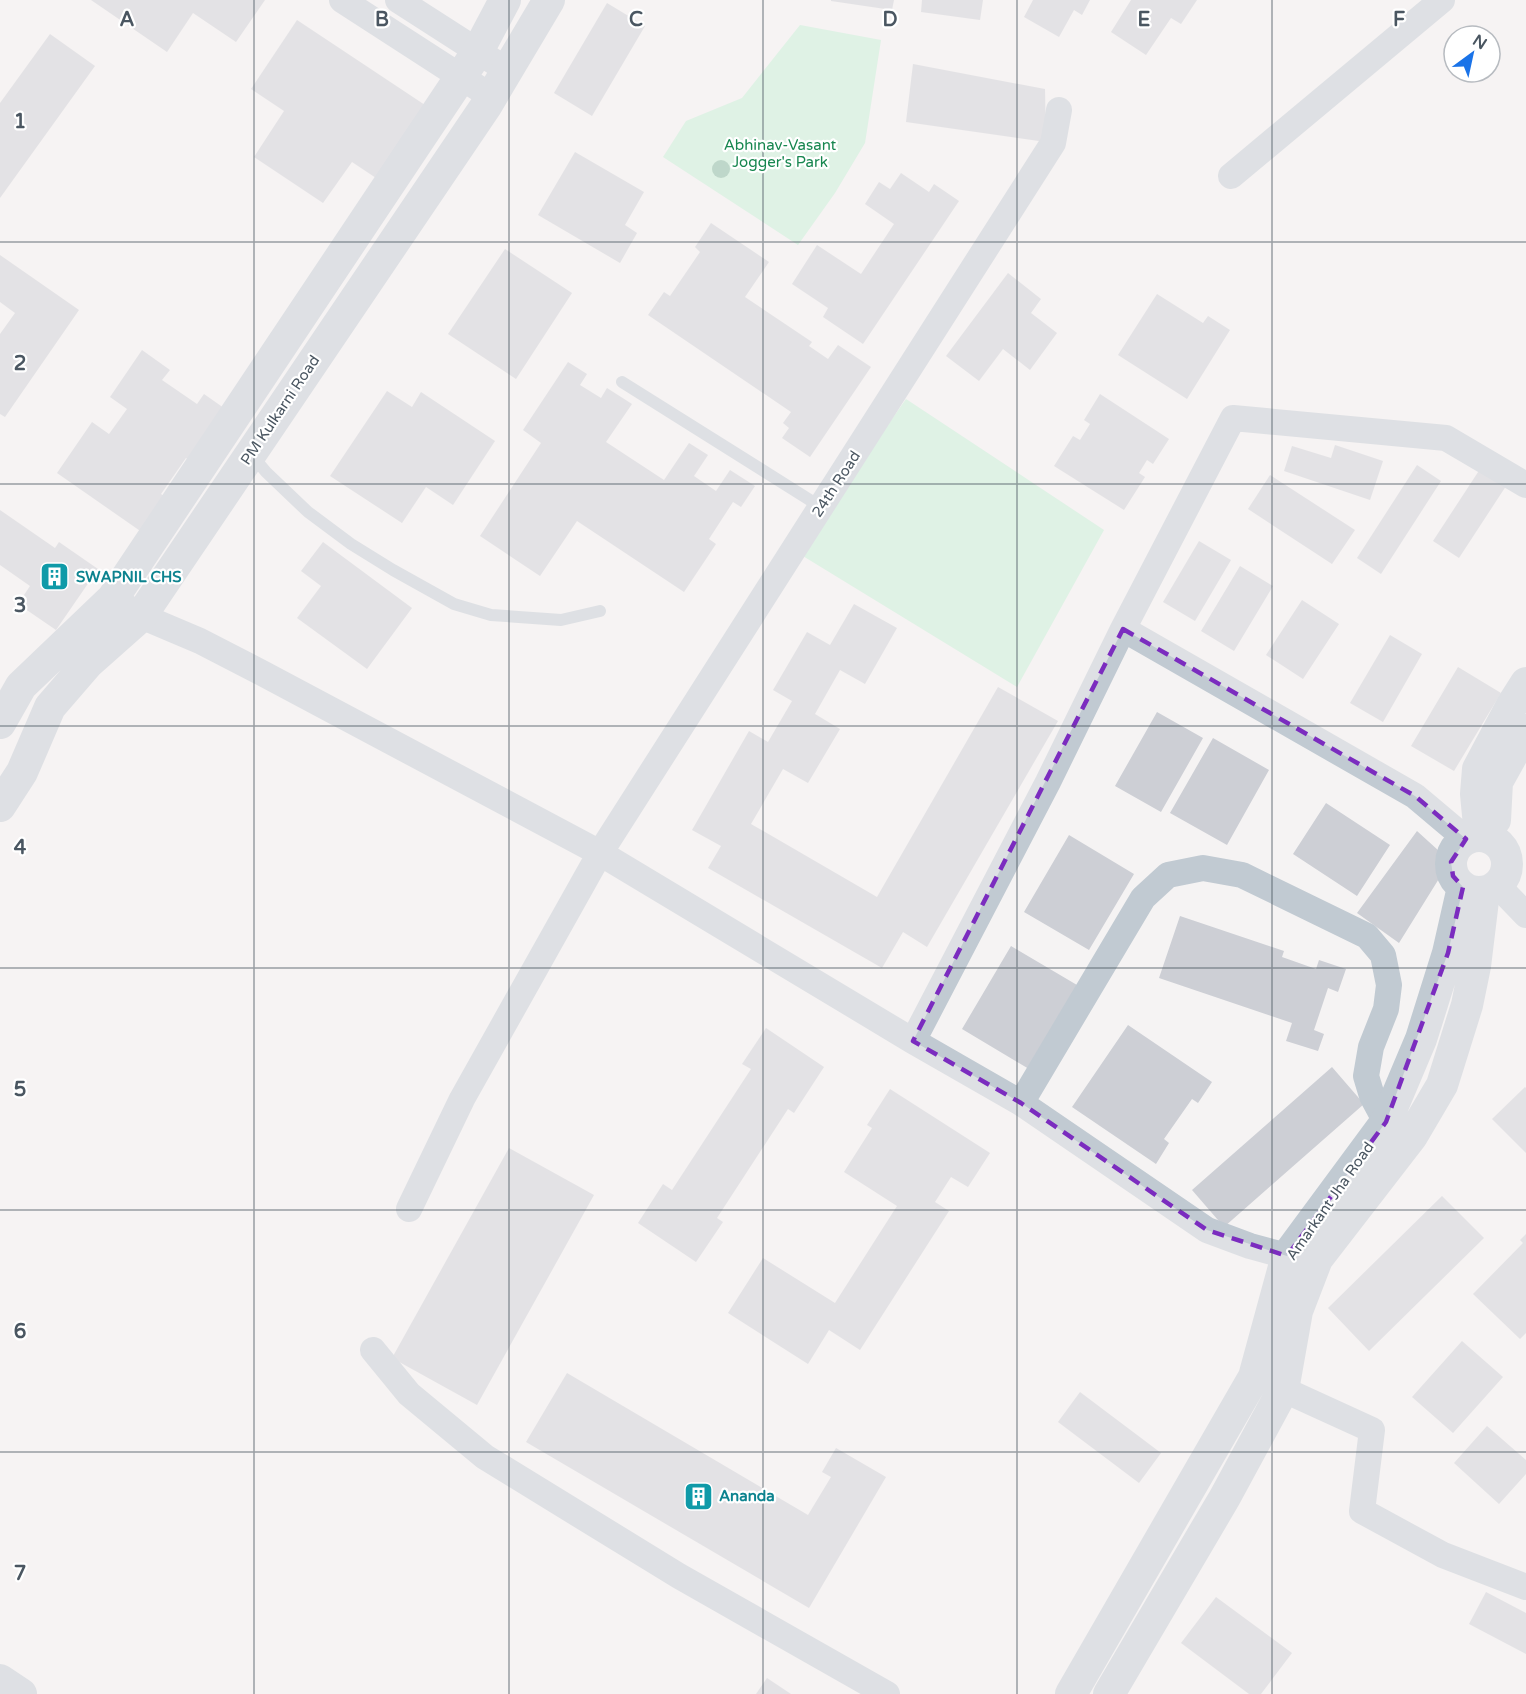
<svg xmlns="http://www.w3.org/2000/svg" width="1526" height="1694" font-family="'Varela Round',sans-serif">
  <rect width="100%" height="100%" fill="#f5f3f3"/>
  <path fill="#c3f1d5" d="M800,25L881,40L865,143L835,193L798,245L663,157L686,121L742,98Z
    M906,399L1104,530L1017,687L798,553Z"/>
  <path fill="#cdcfd5" d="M91,0H265L236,42L193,13L167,52Z
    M831,0H894L892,10L831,1Z
    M922,0H983L980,20L921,12Z
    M1033,0H1090L1082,15L1074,10L1059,37L1024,17Z
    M1131,0H1197L1181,24L1171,18L1146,55L1111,32Z
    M607,3L645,26L592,116L554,93Z
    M297,20L431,109L382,182L352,162L323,203L254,157L284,111L251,89Z
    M50,34L95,66L0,198V103Z
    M913,64L1045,89L1046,142L906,122Z
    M575,152L644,192L625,225L637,233L620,263L538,215Z
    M901,173L929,192L934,184L959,201L863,344L823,317L828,308L792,284L817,245L861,274L894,224L865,204L879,182L890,189Z
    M711,223L769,262L745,297L812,342L809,346L828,359L838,345L871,367L810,457L782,438L789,428L783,423L791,412L648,315L664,292L670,296L700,252L695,247Z
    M505,249L572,293L516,379L448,334Z
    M0,255L79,310L5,417L0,414V334L15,313L0,302Z
    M1008,273L1041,299L1031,313L1057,333L1030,370L1003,349L979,381L946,356Z
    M1157,294L1203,323L1208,316L1230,330L1187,399L1118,355Z
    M142,350L170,370L162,380L197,404L204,394L231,413L195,464L186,458L161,494L170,500L146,535L57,473L92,422L109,434L127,409L110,397Z
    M568,362L587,374L580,385L601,398L607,388L632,404L606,442L664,480L689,443L708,455L694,476L716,491L730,470L755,486L741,507L733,502L709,539L716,544L684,592L577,521L540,576L480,536L541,443L523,430Z
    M387,391L412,407L421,392L495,441L453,505L426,487L402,523L330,476Z
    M1100,394L1169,439L1153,464L1147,460L1139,473L1145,477L1124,510L1054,466L1073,436L1080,440L1090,424L1084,420Z
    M1335,445L1383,461L1370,500L1284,471L1292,446L1331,458Z
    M1417,465L1441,481L1381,574L1357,558Z
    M1482,466L1508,483L1459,558L1433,541Z
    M1270,475L1355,530L1332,564L1248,509Z
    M0,510L55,548L59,542L98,569L56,630L18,604L30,586L0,565Z
    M1199,541L1231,560L1195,621L1163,602Z
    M323,542L412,608L367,669L297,618L321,586L301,571Z
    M1240,566L1273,586L1234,651L1201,631Z
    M1302,600L1339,624L1303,679L1266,655Z
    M854,604L897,628L865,684L840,670L815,714L840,729L808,783L783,769L751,824L877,897L998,687L1058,721L927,947L903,932L882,968L708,868L721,846L692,830L749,731L768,742L792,701L773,690L807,632L830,645Z
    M1390,635L1422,654L1383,722L1350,703Z
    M1458,667L1501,693L1454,771L1411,746Z
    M1157,712L1203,738L1161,812L1115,786Z
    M1213,738L1269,770L1227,845L1170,813Z
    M1326,803L1390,845L1357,896L1293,854Z
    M1417,831L1450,861L1399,943L1357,913Z
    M1069,835L1134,874L1089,950L1024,912Z
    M1180,916L1284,951L1282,957L1316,969L1319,960L1346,969L1338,992L1328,988L1314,1030L1324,1034L1318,1051L1286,1041L1292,1023L1159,978Z
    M1011,946L1077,985L1029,1069L962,1029Z
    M1128,1025L1212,1082L1198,1103L1192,1099L1164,1139L1169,1143L1156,1164L1072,1107Z
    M766,1028L824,1067L794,1113L788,1109L717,1218L723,1222L696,1262L638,1223L663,1184L672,1190L751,1069L742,1064Z
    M1332,1067L1364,1104L1224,1227L1192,1190Z
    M1525,1087L1526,1088V1153L1492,1119Z
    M890,1089L990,1153L968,1187L951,1177L935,1202L949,1211L860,1350L829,1330L808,1364L728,1313L763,1258L835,1303L897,1206L844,1172L872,1128L867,1125Z
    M509,1148L594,1195L477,1405L392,1358Z
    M1442,1196L1484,1238L1369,1351L1328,1308Z
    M1526,1234V1333L1520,1339L1473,1294L1523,1243L1520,1240Z
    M1462,1341L1503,1377L1453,1433L1412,1397Z
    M567,1373L808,1515L831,1477L822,1472L836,1448L886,1477L809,1608L526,1442Z
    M1080,1392L1161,1453L1139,1483L1058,1422Z
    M1487,1426L1526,1460V1474L1499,1504L1454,1463Z
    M1486,1592L1526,1613V1654L1469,1624Z
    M1216,1597L1292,1653L1261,1694H1249L1181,1643Z
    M767,1678L791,1694H756Z"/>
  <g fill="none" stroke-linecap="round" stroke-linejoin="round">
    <path stroke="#c1cad2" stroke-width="12" d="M622,382L821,507
      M251,454L266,472L308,512L351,544L393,570L454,604L491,615L561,620L600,611"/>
    <path stroke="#c1cad2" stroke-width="26" d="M342,0L492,97
      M398,0L507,70
      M1231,176L1442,0
      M125,606L141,616L200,641L262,673L600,853L913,1041L1021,1103L1207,1230L1250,1246L1287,1256L1305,1258
      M1123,629L1415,796L1466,839
      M1498,886L1526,915
      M913,1041L1048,782L1123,629L1233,418L1446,438L1526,485
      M1021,1103L1143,898L1168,875L1203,868L1242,875L1367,936L1383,955L1389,985L1386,1009L1371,1047L1366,1076L1372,1096L1386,1122
      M409,1209L462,1099L600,853L1053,143L1059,110
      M373,1350L409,1394L485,1457L679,1576L887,1694
      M1267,1382L1372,1430L1362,1511L1443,1555L1526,1587"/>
    <path stroke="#c1cad2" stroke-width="32" d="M0,723L21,686L113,598L478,51L505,0
      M0,806L22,772L50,707L88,663L141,616L486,106L549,0
      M1495,820L1497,782L1526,730
      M1480,836L1476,794L1478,769L1512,705L1526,683
      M1451 864a28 28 0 1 1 56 0a28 28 0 1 1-56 0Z
      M0,1680L21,1694
      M1071,1694L1254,1377L1287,1256L1386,1122L1421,1039L1448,953L1463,887
      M1109,1694L1225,1497L1283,1390L1297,1311L1317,1259L1412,1136L1442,1085L1467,1005L1475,966L1484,892"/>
  </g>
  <circle fill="#7bb799" cx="721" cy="169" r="9"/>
  <path d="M0 0H1526V1694H0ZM1123,629L1415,796L1466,839L1451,862L1453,876L1463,887L1448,953L1386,1122L1287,1256L1207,1230L1021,1103L913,1041Z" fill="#f5f3f3" fill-opacity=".55" fill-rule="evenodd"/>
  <path fill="none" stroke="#7b2cbf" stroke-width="4.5" stroke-dasharray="12 8" stroke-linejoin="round" d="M1123,629L1415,796L1466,839L1451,862L1453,876L1463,887L1448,953L1386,1122L1287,1256L1207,1230L1021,1103L913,1041Z"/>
  <path fill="none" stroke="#4a5661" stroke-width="1.5" stroke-opacity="0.55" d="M254,0V1694M509,0V1694M763,0V1694M1017,0V1694M1272,0V1694M0,242H1526M0,484H1526M0,726H1526M0,968H1526M0,1210H1526M0,1452H1526"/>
  <defs>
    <symbol id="building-square" viewBox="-11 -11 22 22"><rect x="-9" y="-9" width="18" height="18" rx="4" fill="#0f9aa8" stroke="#fff"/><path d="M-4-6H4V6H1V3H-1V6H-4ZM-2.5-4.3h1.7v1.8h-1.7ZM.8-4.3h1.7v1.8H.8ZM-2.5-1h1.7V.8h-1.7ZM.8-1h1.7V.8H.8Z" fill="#fff"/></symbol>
  </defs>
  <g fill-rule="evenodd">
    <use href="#building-square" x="38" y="560" width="33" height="33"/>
    <use href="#building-square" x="682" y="1480" width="33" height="33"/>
  </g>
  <g text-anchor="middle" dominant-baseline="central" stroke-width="4.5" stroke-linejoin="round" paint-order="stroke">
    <g font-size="15" fill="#17864f" stroke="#fff">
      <text x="780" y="145">Abhinav-Vasant<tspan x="780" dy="17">Jogger's Park</tspan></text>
    </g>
    <g font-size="15" fill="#4a5661" stroke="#fff">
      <text transform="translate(280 410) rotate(-56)">PM Kulkarni Road</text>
      <text transform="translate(836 484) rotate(-57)">24th Road</text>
      <text transform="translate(1330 1201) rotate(-55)">Amarkant Jha Road</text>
    </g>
    <g font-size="15" font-weight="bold" fill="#0d838f" stroke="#fff" text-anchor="start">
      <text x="76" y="577">SWAPNIL CHS</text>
      <text x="719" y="1496">Ananda</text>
    </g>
  </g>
  <g font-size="20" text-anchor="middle" font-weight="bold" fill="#4a5661" stroke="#fff" stroke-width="4.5" stroke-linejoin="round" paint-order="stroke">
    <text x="127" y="26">A</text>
    <text x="382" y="26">B</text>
    <text x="636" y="26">C</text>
    <text x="890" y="26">D</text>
    <text x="1144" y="26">E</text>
    <text x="1399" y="26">F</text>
    <text x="20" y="128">1</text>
    <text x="20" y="370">2</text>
    <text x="20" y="612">3</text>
    <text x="20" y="854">4</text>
    <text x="20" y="1096">5</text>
    <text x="20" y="1338">6</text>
    <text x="20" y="1580">7</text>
  </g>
  <g transform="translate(1472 54) rotate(33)"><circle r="28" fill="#ffffff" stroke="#b7bbc0" stroke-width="1.5"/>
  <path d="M0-4.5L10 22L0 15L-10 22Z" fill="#1a73e8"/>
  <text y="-9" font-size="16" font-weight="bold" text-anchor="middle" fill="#4a5661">N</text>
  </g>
</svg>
